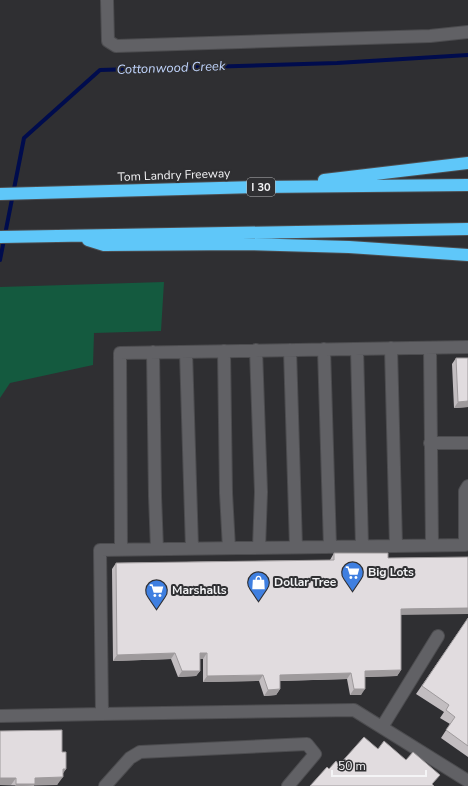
<svg xmlns="http://www.w3.org/2000/svg" width="468" height="786" font-family="'Nunito Sans',sans-serif">
  <rect width="100%" height="100%" fill="#2f2f32"/>
  <path fill="#145a3f" d="M164,282L161,331L94,333L93,365L10,383L0,398V287Z"/>
  <g fill="none" stroke-linecap="round" stroke-linejoin="round">
    <path stroke="#000c4d" stroke-width="4" d="M0,260L24,138L100,70L337,63L468,55"/>
    <defs>
      <path id="minor" d="M107,0L108,41L116,46L430,36L468,32
        M391,348L396,546
        M430,348L432,545
        M324,349L330,547
        M357,349L362,546
        M256,350L261,492L259,548
        M290,350L296,547
        M224,351L226,493L229,548
        M153,352L155,496L157,549
        M186,352L192,548
        M430,443H468
        M468,486L465,491V545L100,550L102,714L354,710L468,781
        M121,549L120,353L468,347
        M0,716L102,714
        M382,727L438,636
        M105,786L130,758L140,752L307,744L315,754L288,786"/>
      <path id="highway" d="M324,180L468,163
        M0,194L259,187L468,185
        M0,237L468,229
        M88,240L104,245L245,244L349,247L468,255"/>
    </defs>
    <use href="#minor" stroke="#4c4c4f" stroke-width="14"/>
    <use href="#highway" stroke="#4c4c4f" stroke-width="14"/>
    <use href="#minor" stroke="#616165" stroke-width="12"/>
    <use href="#highway" stroke="#5fc7f9" stroke-width="12"/>
  </g>
  <path fill="#c2bdc0" d="M456,358L468,407L454,408L452,364Z
    M334,553L388,558L401,615V670L397,676L365,677L361,695H350L347,679L280,681V689L276,695L264,696L259,681L203,682V659H200V671L196,676L178,677L171,659L113,661L112,569L116,563L330,560Z
    M468,618V757L441,738L450,724L440,718L444,712L416,694Z
    M0,731L62,752L66,769L63,773L57,785H34V786L0,785Z"/>
  <path fill="#9e9a9c" d="M468,401V407L454,408L458,402Z
    M468,608V614L397,615L401,609Z
    M175,653L171,659L113,661L117,655Z
    M200,653H207L203,659H196Z
    M401,670L397,676L361,677L365,671Z
    M182,671H200L196,676L178,677Z
    M351,673L347,679L276,681L280,675Z
    M263,675L259,681L203,682L207,676Z
    M280,689L276,695L264,696L268,690Z
    M354,689H365L361,695H350Z
    M63,769H66L61,776Z
    M63,777L57,785L15,786L16,784L35,778Z
    M0,778H16L11,785H0Z"/>
  <path fill="#e1dcdf" stroke="#9e9a9c" d="M456,358H468V401L458,402Z
    M334,553H388V558L468,557V608L401,609V670L365,671V689H354L351,673L280,675V689L268,690L263,675L207,676V653H200V671H182L175,653L117,655L116,563L334,560Z
    M468,618V746L446,730L455,717L446,710L449,705L422,686Z
    M62,730V752H66V769H63V777L35,778V784H16V778H0V731Z
    M364,737L378,749L384,741L406,760L413,752L440,775L432,784L434,786H310L327,767L329,769L336,761L339,765Z"/>
  <defs>
    <symbol id="supermarket-pin" viewBox="-11 -11 22 30"><path d="M0 17L-7.5 6A9.5 9.5 0 1 1 7.5 6Z" fill="#3f7fe0" stroke="#2f2f32"/><path d="M-6-5.5h2.5l.6 2H6L4.5 2H-2.5L-4.4-4H-6ZM-1.5 3.2a1.3 1.3 0 1 0 .1 0ZM3 3.2a1.3 1.3 0 1 0 .1 0Z" fill="#fff"/></symbol>
    <symbol id="shop-pin" viewBox="-11 -11 22 30"><path d="M0 17L-7.5 6A9.5 9.5 0 1 1 7.5 6Z" fill="#3f7fe0" stroke="#2f2f32"/><path d="M-5-2.5h2.3a2.7 3.5 0 0 1 5.4 0H5L5.5 6h-11ZM-1.5-2.5h3a1.5 2.3 0 0 0-3 0Z" fill="#fff"/></symbol>
  </defs>
  <g fill-rule="evenodd">
    <use href="#supermarket-pin" x="340" y="560" width="25" height="34"/>
    <use href="#shop-pin" x="246" y="570" width="25" height="34"/>
    <use href="#supermarket-pin" x="144" y="578" width="25" height="34"/>
  </g>
  <g text-anchor="middle" dominant-baseline="central" stroke-width="4" stroke-linejoin="round" paint-order="stroke">
    <rect fill="#2f2f32" stroke="#b9b9bb" stroke-width="1" x="247" y="178" width="28" height="18" rx="3"/>
    <g font-size="11" font-weight="bold" fill="#f4f4f6">
      <text x="261" y="187">I 30</text>
    </g>
    <g font-size="12" fill="#f4f4f6" stroke="#2f2f32">
      <text transform="translate(174 175) rotate(-2)">Tom Landry Freeway</text>
    </g>
    <g font-size="12" font-weight="bold" fill="#f4f4f6" stroke="#2f2f32" text-anchor="start">
      <text x="368" y="572">Big Lots</text>
      <text x="274" y="582">Dollar Tree</text>
      <text x="172" y="590">Marshalls</text>
    </g>
    <g font-size="13" font-style="italic" fill="#c0d4fc" stroke="#2f2f32">
      <text transform="translate(171 68) rotate(-2)">Cottonwood Creek</text>
    </g>
  </g>
  <path d="M332 770v6h94v-6" fill="none" stroke="#f4f4f6" stroke-width="2"/>
  <text x="338" y="770" font-size="12" fill="#f4f4f6" stroke="#2f2f32" stroke-width="3" paint-order="stroke">50 m</text>
</svg>
